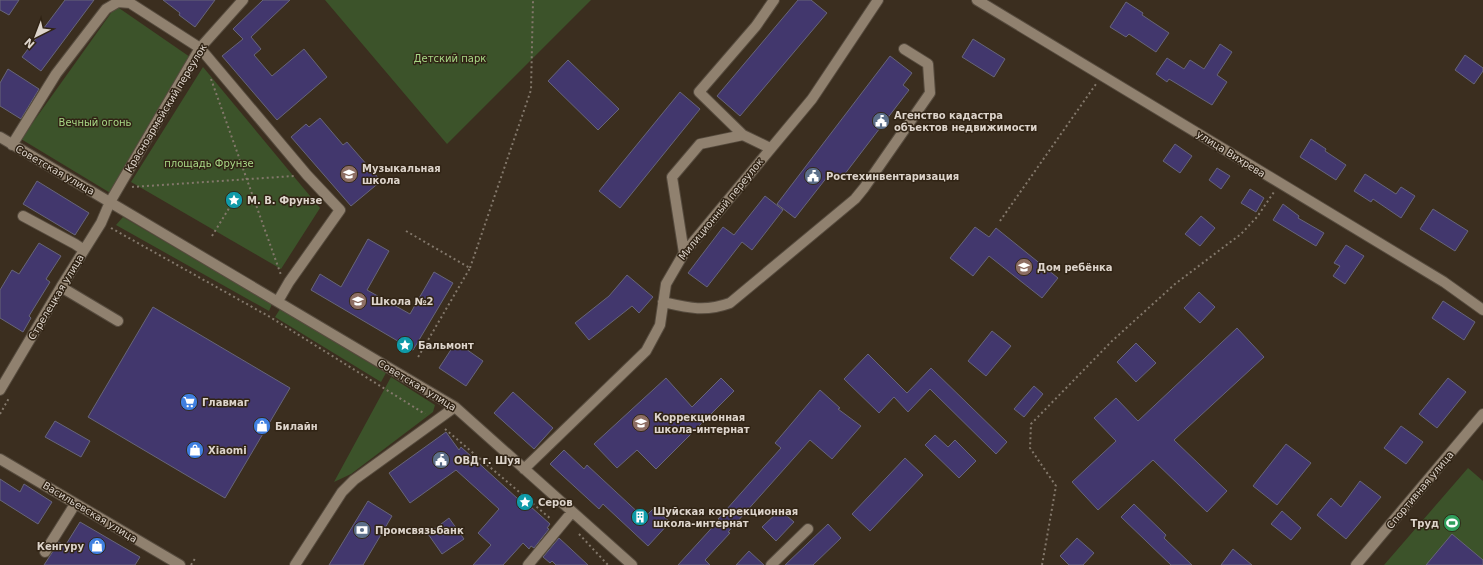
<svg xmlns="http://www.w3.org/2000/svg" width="1483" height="565" font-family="'DejaVu Sans',sans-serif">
  <rect width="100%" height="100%" fill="#3b2e1f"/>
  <path fill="#3c532a" d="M325,0H591L447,144Z
    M116,6L190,57L112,194L21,139Z
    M203,67L320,208L281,269L131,182Z
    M123,217L272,304L269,311L116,225Z
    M280,309L386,373L381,382L275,317Z
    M391,377L435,405L433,412L351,474L334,482Z
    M1468,468L1483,481V565H1384Z"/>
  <path fill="#42376d" stroke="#676579" d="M0,0H19L9,15L0,10Z
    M65,0H94L41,71L22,57Z
    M163,0H215L195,27L179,15L180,13Z
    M263,0H290L251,37L261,49L254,55L272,76L304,49L327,77L277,120L222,56L243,39L233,29Z
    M798,0H811L827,13L740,116L717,96Z
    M1126,2L1143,13L1142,15L1169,33L1156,52L1129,34L1126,37L1110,27Z
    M973,39L1005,59L994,77L962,57Z
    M1220,44L1232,52L1217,75L1227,82L1212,105L1169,79L1167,82L1156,74L1167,58L1184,69L1190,60L1204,69Z
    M1465,55L1483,68V71L1474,84L1455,70Z
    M890,56L912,73L903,85L909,90L841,179L831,172L795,218L777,204Z
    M568,60L619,109L598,130L548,81Z
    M8,69L39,89L21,119L0,106V83Z
    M680,92L700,109L620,208L599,191Z
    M320,118L343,145L347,142L381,181L351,206L291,137L306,124L309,127Z
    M1311,139L1326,149L1325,151L1346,165L1336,180L1300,157Z
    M1175,144L1192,156L1180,173L1163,161Z
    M1217,168L1230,176L1221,189L1209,180Z
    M1365,174L1396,194L1401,187L1415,196L1401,218L1373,199L1371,202L1354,191Z
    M37,181L89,213L75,235L23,204Z
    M1250,189L1264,198L1256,212L1241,203Z
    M765,196L783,210L752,250L742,242L707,287L688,273L723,227L734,235Z
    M1283,204L1299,216L1298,218L1324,233L1316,246L1273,220Z
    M1433,209L1468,231L1455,251L1420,229Z
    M1201,216L1215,228L1200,246L1185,234Z
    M975,227L989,237L996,228L1058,278L1042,298L989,256L973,276L950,258Z
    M368,239L389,251L367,290L410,314L434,272L453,283L413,350L311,290L320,274L341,287Z
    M39,243L61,256L46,279L50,282L29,316L31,318L23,332L0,318V290L12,270L19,274Z
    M1346,245L1364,256L1345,284L1333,276L1340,266L1334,263Z
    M627,275L653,297L639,313L632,306L589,340L575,323L609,296Z
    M1199,292L1215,307L1200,323L1184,308Z
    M1443,301L1475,322L1464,340L1432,318Z
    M153,307L290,388L225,498L88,417Z
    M1237,328L1264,357L1174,440L1227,491L1207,512L1153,460L1098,510L1072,482L1116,441L1094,418L1116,398L1138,421Z
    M992,331L1011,346L986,376L968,361Z
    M456,342L483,361L466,386L439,368Z
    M1136,343L1156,363L1136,382L1117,362Z
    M868,354L907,393L931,368L1007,442L996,454L930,389L908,412L894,397L879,413L844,379Z
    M666,378L692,407L721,378L734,391L656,469L637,450L617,468L594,444Z
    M1448,378L1466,392L1437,428L1419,414Z
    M1034,386L1043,394L1024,417L1014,409Z
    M820,390L840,408L838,409L861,426L832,459L810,440L728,532L730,533L705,560L710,565H678L719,520L718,519L781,448L775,443Z
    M513,392L553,428L534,449L494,413Z
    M55,421L90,441L81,457L45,437Z
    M1401,426L1423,442L1406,464L1384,448Z
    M446,432L459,450L461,447L518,499L520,497L550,524L547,528L549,529L534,548L531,546L529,549L523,543L503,565H473L491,545L478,533L499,509L456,470L410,503L389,473Z
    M935,435L948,447L955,440L976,461L959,478L925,445Z
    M1286,444L1311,463L1277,505L1253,486Z
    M564,450L584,469L587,465L644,518L654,508L670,522L648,546L603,504L599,509L550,464Z
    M905,458L923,475L870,531L852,514Z
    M0,479L20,492L24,484L52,502L38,524L0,500Z
    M1360,481L1381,497L1346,539L1317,515L1331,498L1341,507Z
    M368,501L392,516L363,565H329Z
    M1134,504L1166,535L1164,538L1192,565H1171L1121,517Z
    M780,510L794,522L776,541L762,527Z
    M1282,511L1301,528L1291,540L1271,524Z
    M449,518L464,539L442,554L428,534Z
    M80,522L140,557L135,565H44L59,542L65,546Z
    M828,524L841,538L813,565H785Z
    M1452,534L1483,560V565H1426Z
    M559,538L572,550L588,565H556L552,561L550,563L543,557Z
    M1077,538L1094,553L1083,565H1069L1060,556Z
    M1233,549L1252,565H1221Z
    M749,551L764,565H736Z"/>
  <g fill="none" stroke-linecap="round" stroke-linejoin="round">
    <defs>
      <path id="minor" d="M977,0L1444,282L1483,310
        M743,135L699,92L756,26L774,0
        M0,137L455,407L632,565
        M12,145L56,74L106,9L118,2L130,3L200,48L307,175L340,210L289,282L278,301
        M23,216L75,244L84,250
        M684,253L672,177L700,144L743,135L770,148
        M61,287L118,321
        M663,302C689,308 705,312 730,303L855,199L864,188L930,93L928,64L904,49
        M0,390L61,287L101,223L110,202L200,48L243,0
        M0,459L180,565
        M524,469L646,351L660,325L666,284L684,253L812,99L878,0
        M45,552L72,509
        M295,565L342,492L354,480L455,407
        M528,565L572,512
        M771,565L808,529
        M1356,565L1483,414"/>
    </defs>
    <use href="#minor" stroke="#564b3e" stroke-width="12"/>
    <path stroke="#83786b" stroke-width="2" stroke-dasharray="2 3" stroke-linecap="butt" d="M211,79L281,275
      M132,187L294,176
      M1000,221L1096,84
      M111,228L270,317L425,414
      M406,231L470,268L417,359
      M212,236L234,200
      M470,268L531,90L533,0
      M0,414L9,398
      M445,429L551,519
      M579,534L608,565
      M191,565L196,557
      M1042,565L1056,486L1030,448L1031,424L1112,341L1175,284L1241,234L1257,217L1274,192"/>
    <use href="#minor" stroke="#90816f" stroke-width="10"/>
  </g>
  <defs>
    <symbol id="civic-disc" viewBox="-11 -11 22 22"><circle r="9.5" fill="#5c6f8a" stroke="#312415"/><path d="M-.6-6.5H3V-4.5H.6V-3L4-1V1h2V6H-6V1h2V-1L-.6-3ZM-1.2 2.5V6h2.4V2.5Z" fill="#fff"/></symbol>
    <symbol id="school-disc" viewBox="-11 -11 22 22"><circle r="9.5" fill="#8d6e63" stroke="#312415"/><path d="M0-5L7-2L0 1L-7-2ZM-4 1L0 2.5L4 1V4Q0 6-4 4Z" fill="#fff"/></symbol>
    <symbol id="sight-disc" viewBox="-11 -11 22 22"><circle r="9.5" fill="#0f9aa8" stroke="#312415"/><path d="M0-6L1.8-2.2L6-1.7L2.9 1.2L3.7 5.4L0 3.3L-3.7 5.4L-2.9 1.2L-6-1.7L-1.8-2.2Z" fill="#fff"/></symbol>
    <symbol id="supermarket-disc" viewBox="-11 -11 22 22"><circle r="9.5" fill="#3f7fe0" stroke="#312415"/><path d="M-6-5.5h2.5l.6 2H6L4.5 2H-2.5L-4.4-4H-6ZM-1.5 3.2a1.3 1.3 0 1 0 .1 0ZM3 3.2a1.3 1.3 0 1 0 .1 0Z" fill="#fff"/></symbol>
    <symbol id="shop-disc" viewBox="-11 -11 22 22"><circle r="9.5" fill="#3f7fe0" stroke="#312415"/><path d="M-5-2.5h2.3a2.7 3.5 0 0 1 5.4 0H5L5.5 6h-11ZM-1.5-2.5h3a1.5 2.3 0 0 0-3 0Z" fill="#fff"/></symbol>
    <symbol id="building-disc" viewBox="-11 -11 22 22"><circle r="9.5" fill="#0f9aa8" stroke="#312415"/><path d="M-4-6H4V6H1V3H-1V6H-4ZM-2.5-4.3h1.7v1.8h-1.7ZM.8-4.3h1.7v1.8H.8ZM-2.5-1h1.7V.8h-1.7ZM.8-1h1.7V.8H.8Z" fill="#fff"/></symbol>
    <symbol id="stadium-disc" viewBox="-11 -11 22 22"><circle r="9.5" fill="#2e9e5b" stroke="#312415"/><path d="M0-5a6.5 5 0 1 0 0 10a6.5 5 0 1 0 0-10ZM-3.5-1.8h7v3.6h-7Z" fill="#fff"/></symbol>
    <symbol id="bank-disc" viewBox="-11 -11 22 22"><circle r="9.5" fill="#5c6f8a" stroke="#312415"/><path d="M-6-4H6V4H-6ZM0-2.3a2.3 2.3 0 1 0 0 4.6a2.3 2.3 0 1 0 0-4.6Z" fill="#fff"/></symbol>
  </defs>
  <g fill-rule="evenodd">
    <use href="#civic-disc" x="871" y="111" width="20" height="20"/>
    <use href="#school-disc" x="339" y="164" width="20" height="20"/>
    <use href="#civic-disc" x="803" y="166" width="20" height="20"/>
    <use href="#sight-disc" x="224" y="190" width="20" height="20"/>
    <use href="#school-disc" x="1014" y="257" width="20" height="20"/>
    <use href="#school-disc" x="348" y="291" width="20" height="20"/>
    <use href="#sight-disc" x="395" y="335" width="20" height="20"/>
    <use href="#supermarket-disc" x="179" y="392" width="20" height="20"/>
    <use href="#school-disc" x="631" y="413" width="20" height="20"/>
    <use href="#shop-disc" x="252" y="416" width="20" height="20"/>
    <use href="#shop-disc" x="185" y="440" width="20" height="20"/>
    <use href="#civic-disc" x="431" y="450" width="20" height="20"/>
    <use href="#sight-disc" x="515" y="492" width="20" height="20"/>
    <use href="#building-disc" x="630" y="507" width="20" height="20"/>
    <use href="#stadium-disc" x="1442" y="513" width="20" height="20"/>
    <use href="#bank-disc" x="352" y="520" width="20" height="20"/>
    <use href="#shop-disc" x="87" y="536" width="20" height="20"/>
  </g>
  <g text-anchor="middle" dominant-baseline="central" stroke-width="3" stroke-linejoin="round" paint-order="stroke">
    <g font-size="10" fill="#a8d886" stroke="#312415">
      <text x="450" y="58">Детский парк</text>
      <text x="95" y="122">Вечный огонь</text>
      <text x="209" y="163">площадь Фрунзе</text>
    </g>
    <g font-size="10" fill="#ddd4cb" stroke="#312415">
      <text transform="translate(166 108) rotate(-59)">Красноармейский переулок</text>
      <text transform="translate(1231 154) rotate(32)">улица Вихрева</text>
      <text transform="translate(55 170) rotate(30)">Советская улица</text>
      <text transform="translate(721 209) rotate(-51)">Милиционный переулок</text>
      <text transform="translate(56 297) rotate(-59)">Стрелецкая улица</text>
      <text transform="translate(417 385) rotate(31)">Советская улица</text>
      <text transform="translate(1420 490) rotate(-50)">Спортивная улица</text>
      <text transform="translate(90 512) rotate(31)">Васильевская улица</text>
    </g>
    <g font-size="10" font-weight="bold" fill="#ddd4cb" stroke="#312415" text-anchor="start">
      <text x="894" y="115">Агенство кадастра<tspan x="894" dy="12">объектов недвижимости</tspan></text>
      <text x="362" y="168">Музыкальная<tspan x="362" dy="12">школа</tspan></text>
      <text x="826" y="176">Ростехинвентаризация</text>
      <text x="247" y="200">М. В. Фрунзе</text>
      <text x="1037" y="267">Дом ребёнка</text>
      <text x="371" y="301">Школа №2</text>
      <text x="418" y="345">Бальмонт</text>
      <text x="202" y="402">Главмаг</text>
      <text x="654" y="417">Коррекционная<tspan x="654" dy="12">школа-интернат</tspan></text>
      <text x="275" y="426">Билайн</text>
      <text x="208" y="450">Xiaomi</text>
      <text x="454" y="460">ОВД г. Шуя</text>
      <text x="538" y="502">Серов</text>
      <text x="653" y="511">Шуйская коррекционная<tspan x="653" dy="12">школа-интернат</tspan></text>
      <text x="1439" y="523" text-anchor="end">Труд</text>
      <text x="375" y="530">Промсвязьбанк</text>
      <text x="84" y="546" text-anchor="end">Кенгуру</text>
    </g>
  </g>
  <g transform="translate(36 36) rotate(222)" stroke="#312415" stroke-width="3" paint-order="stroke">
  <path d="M0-3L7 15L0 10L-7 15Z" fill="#ddd4cb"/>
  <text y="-6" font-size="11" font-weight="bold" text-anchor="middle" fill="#ddd4cb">N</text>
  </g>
</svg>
